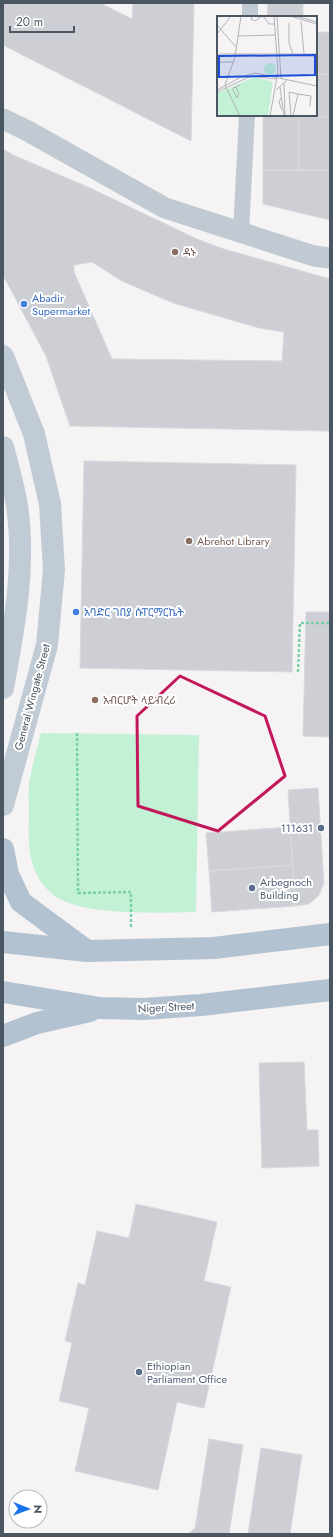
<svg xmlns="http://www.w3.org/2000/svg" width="333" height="1537" font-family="Jost,'Noto Sans Ethiopic',sans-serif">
  <rect width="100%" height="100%" fill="#f5f3f3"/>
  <path fill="#c3f1d5" d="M41,733L199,735L196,912C162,913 82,916 55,896C27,875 28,845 29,813C29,803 28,793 29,783C32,766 37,749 41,733Z"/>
  <path fill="#cdcfd5" stroke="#d7d9de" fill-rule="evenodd" d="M3,3H100L132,19L133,3H194L191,141L3,45Z
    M268,3H303V17H267Z
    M316,32H330V74H316Z
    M316,74H330V117L286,116L316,115Z
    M263,116H299V171L263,170Z
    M299,116L330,117V170L299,171Z
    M3,149L13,155L90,188L199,240L224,249L330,279V431L70,426L46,356L3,275ZM92,262L122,281L173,303L259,328L284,332L282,361L112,359L74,272V265Z
    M263,170H330V220L263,204Z
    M84,461L296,465L292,672L80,668Z
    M306,612H330V737L303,736Z
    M318,788L324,883L319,895L309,904L295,906L288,790Z
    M290,827L293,865L209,871L206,833Z
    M293,865L295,906L212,912L209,871Z
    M304,1062L307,1130H318L319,1166L262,1168L259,1063Z
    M136,1204L217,1222L204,1281L231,1287L204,1408L177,1402L158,1490L75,1471L89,1408L59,1401L72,1343L65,1341L78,1283L85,1285L97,1231L129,1238Z
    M209,1439L243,1445L229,1534H188L195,1528Z
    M261,1448L302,1455L290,1534H248Z"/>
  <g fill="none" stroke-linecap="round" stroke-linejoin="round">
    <path stroke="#7ad0a6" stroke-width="2.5" stroke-dasharray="3 2" stroke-linecap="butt" d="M298,672L300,623H330
      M77,733L78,893L131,892V928"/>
    <path stroke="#c1cad2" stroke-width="16" d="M250,17V3
      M241,233L247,115"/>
    <path stroke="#c1cad2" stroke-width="21" d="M3,119L26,130L165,208L314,256L330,258"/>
    <path stroke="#c1cbd6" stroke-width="22" d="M3,356L34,434L50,504L54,570L47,645L3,805
      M3,447C8,467 14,486 17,506C26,567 14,628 3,688"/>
    <path stroke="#b3c2d1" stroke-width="22" d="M3,849L8,874L21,902L86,950
      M3,942L87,951L214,948L330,934
      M3,992L100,1008L144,1009L201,1005L330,990
      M3,1036L37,1023L90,1011"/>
  </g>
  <path fill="none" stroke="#c2185b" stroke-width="3" stroke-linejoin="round" d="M180,676L265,716L285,776L218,831L138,806L137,716Z"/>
  <g fill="#8d6e63" stroke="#fff" stroke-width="1.5">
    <circle cx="175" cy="252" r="4"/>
    <circle cx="189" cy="541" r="4"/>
    <circle cx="95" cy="700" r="4"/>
  </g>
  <g fill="#3f7fe0" stroke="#fff" stroke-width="1.5">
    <circle cx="24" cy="304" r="4"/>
    <circle cx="76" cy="612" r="4"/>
  </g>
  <g fill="#5c6f8a" stroke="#fff" stroke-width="1.5">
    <circle cx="321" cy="828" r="4"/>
    <circle cx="252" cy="888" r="4"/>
    <circle cx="139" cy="1372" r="4"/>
  </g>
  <g text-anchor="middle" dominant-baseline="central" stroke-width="4" stroke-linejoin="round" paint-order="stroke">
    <g font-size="11" fill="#785e54" stroke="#fff" text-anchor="start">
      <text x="183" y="252">ዳኑ</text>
      <text x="197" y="541">Abrehot Library</text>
      <text x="103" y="700">አብርሆት ላይብረሪ</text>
    </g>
    <g font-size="11" fill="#366cbe" stroke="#fff" text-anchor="start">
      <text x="32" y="298">Abadir<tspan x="32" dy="13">Supermarket</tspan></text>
      <text x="84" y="612">አባድር ገበያ ሱፐርማርኬት</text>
    </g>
    <g font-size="11" fill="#4a5661" stroke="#fff">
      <text transform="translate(32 697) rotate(-75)">General Wingate Street</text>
      <text transform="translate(166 1007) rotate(-3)">Niger Street</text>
    </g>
    <g font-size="11" fill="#4e5e75" stroke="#fff" text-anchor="start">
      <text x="313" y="828" text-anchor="end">111631</text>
      <text x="260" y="882">Arbegnoch<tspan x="260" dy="13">Building</tspan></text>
      <text x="147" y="1366">Ethiopian<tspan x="147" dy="13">Parliament Office</tspan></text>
    </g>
  </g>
  <g transform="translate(217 16)">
    <rect width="100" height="100" fill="#f5f3f3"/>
    <path d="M47 53a6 6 0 1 1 12 0a6 6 0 1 1-12 0ZM38,61L56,66L51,100H0V77Z" fill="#c3f1d5"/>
    <path fill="none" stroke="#b1b4b9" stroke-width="1" d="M35,0L34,3L38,5L45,0M46,0L52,8H57M60,0L64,63M73,0L100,8M79,0L100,6M84,5L87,38M72,7V27L76,38M0,9L19,31M0,18L14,0M21,20L58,19M0,38H100M0,46H17M67,67L68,100M19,71L22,78L20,82L16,74V72L19,71L23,69M63,71L67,100M0,74L24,61L38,57L100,70M59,74L70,64M0,76L34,60L59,63M64,82L62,86L65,94M23,100L8,69L18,41L24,0M53,100L61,55L57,0M74,100L72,76L81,78M76,100L81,78L94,80L93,90"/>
    <path fill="#1d4ed8" fill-opacity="0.15" stroke="#1d4ed8" stroke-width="2" d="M98,39V59L2,61V40Z"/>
    <rect width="100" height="100" fill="none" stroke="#4a5661" stroke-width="2"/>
  </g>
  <rect width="333" height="1537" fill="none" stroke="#4a5661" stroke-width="8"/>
  <g transform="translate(28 1509) rotate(91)"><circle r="19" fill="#ffffff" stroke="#b7bbc0"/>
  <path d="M0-3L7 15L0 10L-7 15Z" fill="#1a73e8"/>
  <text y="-6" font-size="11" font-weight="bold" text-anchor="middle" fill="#4a5661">N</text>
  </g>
  <path d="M10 26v6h64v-6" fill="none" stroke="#4a5661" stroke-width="2"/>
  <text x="16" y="26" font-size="12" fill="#4a5661" stroke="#ffffff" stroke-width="3" paint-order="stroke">20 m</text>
</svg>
